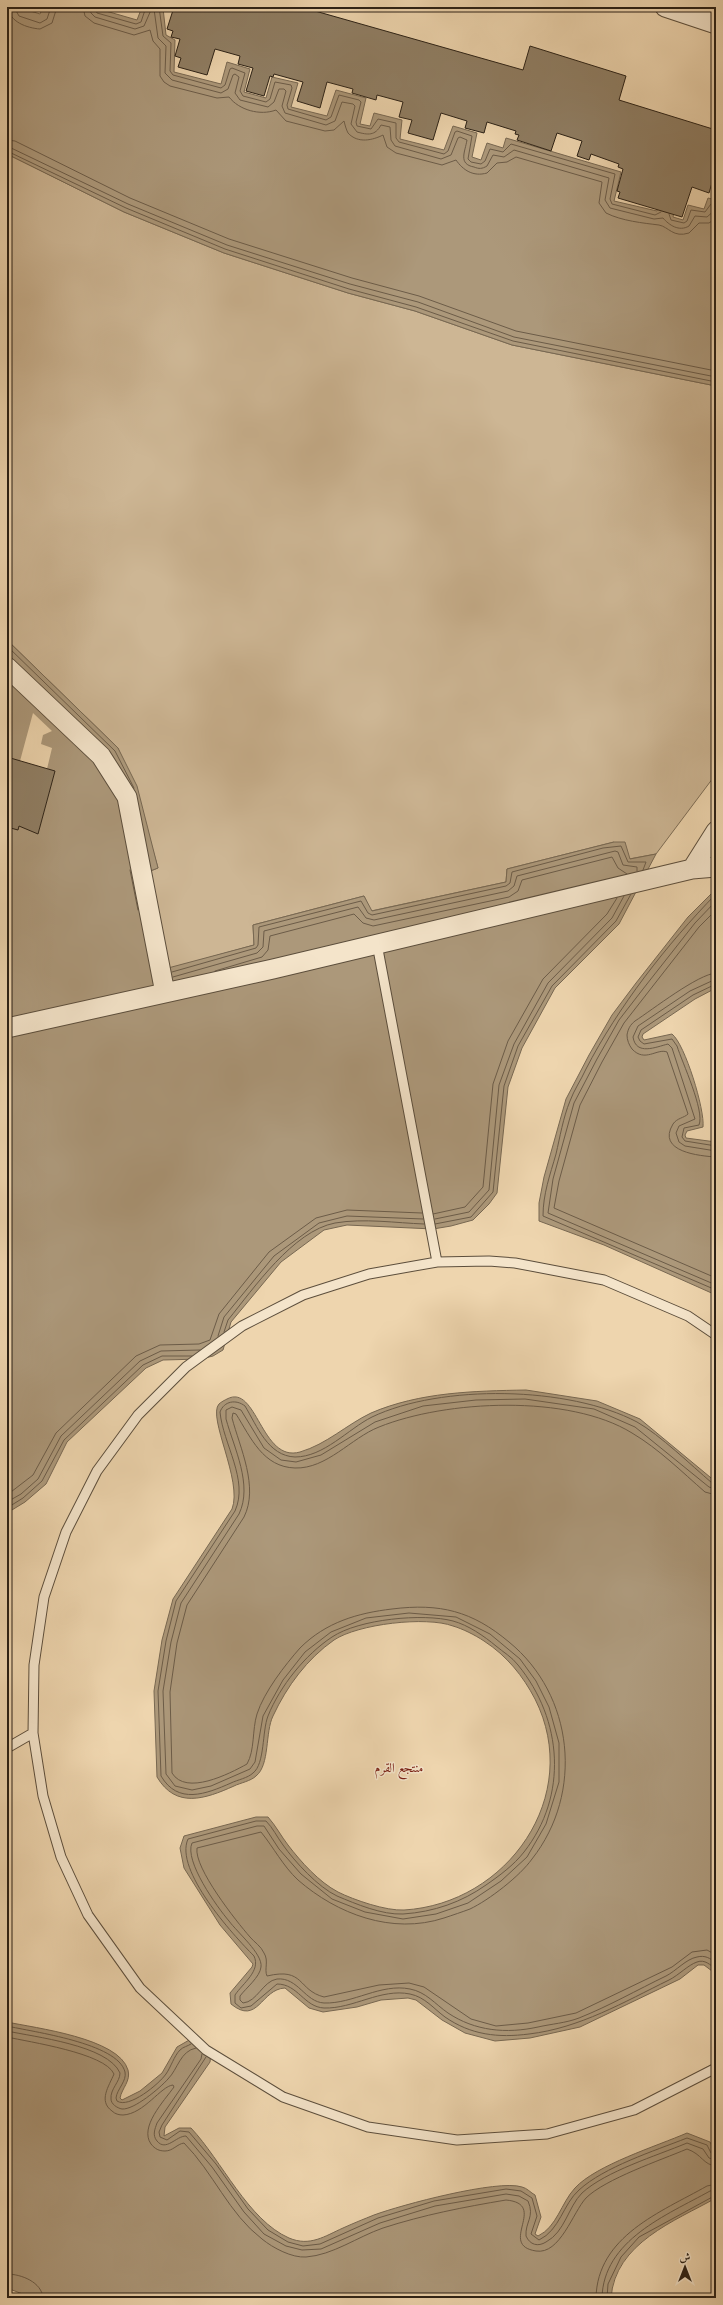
<svg xmlns="http://www.w3.org/2000/svg" width="723" height="2305" font-family="'Sorts Mill Goudy',Amiri,serif">
  <rect width="100%" height="100%" fill="#eed5ae"/>
  <filter id="stains"><feTurbulence type="fractalNoise" baseFrequency=".005" numOctaves="4"/><feColorMatrix values="0 0 0 0 .2 0 0 0 0 .09 0 0 0 0 .02 0 0 0 .5 -.17"/></filter>
  <radialGradient id="worn" r=".72"><stop offset=".6" stop-color="#630" stop-opacity="0"/><stop offset="1" stop-color="#630" stop-opacity=".3"/></radialGradient>
  <path fill="#cdb694" stroke="#7c6c55" d="M7,154L124,212L224,253L348,293L415,311L512,345L716,386V774L656,854L629,859L614,842L507,869L506,882L371,911L364,896L253,925L254,945L168,969L145,873L158,868L148,833L118,748L7,640Z"/>
  <path fill="#ac987a" stroke="#786852" d="M7,7H18L40,14L43,7H92L137,20L142,7L163,8L166,35L175,40L174,72L221,84L227,62L250,69L244,92L266,98L272,77L298,83L291,107L327,116L336,90L366,98L360,124L370,126L374,113L402,120L400,139L444,150L453,126L477,133L472,157L481,160L487,143L503,148L506,138L621,172L614,201L657,211L662,188L678,194L673,217L683,220L688,205L704,209L708,198L716,200V386L512,345L415,311L348,293L224,253L124,212L7,154Z
    M7,640L118,748L137,786L158,868L145,873L168,968L254,945L253,925L364,896L372,911L506,882L507,869L614,842H625L630,859L656,854L619,924L555,988L522,1048L508,1087L497,1193L489,1204L473,1220L451,1226L433,1229L347,1225L324,1230L281,1262L231,1322L223,1350L213,1356L201,1359L163,1360L146,1368L67,1442L46,1484L25,1502L7,1513Z
    M716,889V988L695,999L643,1034L642,1037L644,1040L672,1034C685,1044 705,1110 703,1127L687,1131L685,1135L686,1138L716,1142V1295L604,1245L539,1221V1203L544,1177L566,1099L589,1055L612,1015L636,983L688,917Z
    M526,1390L597,1401L640,1419L716,1482V1974L704,1965H698L680,1979L580,2027L530,2038L495,2041L465,2033L442,2020L416,2000L408,1998L381,2000L357,2007L323,2012L309,2008L285,1988C261,1989 258,2026 231,2004L230,1993L252,1967L253,1964L220,1925L184,1868L180,1848L184,1836L256,1817H268C276,1826 281,1836 288,1845C301,1862 319,1882 338,1892C354,1900 386,1911 404,1910C507,1904 584,1796 535,1699C523,1676 507,1656 484,1641C475,1635 463,1629 453,1626C426,1616 358,1624 334,1640C307,1659 287,1686 273,1716C265,1732 270,1765 256,1776C251,1781 240,1783 234,1786C205,1799 176,1809 157,1777L154,1691L162,1640L173,1599L232,1509C243,1481 207,1417 219,1404C221,1402 225,1400 227,1399C257,1383 261,1463 300,1452C327,1444 346,1425 371,1413C420,1392 474,1391 526,1390Z
    M7,2022C35,2028 119,2038 128,2070C131,2081 122,2088 120,2098L122,2100L140,2091L162,2073L177,2047L191,2039L211,2053L210,2062L165,2127L164,2136L179,2128H191C222,2161 248,2220 289,2238C310,2247 325,2236 343,2228C354,2223 364,2219 374,2215C401,2205 498,2179 522,2187C527,2188 531,2193 535,2195L541,2217L535,2234L538,2236C557,2227 561,2203 575,2188C596,2165 657,2146 687,2133L710,2142L716,2154V2198C675,2221 615,2243 611,2298H33L7,2288Z"/>
  <path fill="#eed5ae" d="M33,713L52,731L43,735L41,744L52,748L47,769L55,771L38,834L34,832L35,827L20,822L18,830L12,828L8,854L7,827L20,761Z"/>
  <g fill="none" stroke-linecap="round" stroke-linejoin="round">
    <path stroke="#6c5c48" stroke-width="1" d="M8,7C9,22 27,28 40,29L52,23L57,7
      M14,7L19,16L40,23L47,19L51,7
      M83,7L85,16L94,23L134,35L150,30L153,41L160,49V76L164,82L170,86L217,98L229,97C239,110 260,116 276,110L286,121L325,131L334,130L344,121C345,125 346,129 348,133C358,144 373,140 383,135L387,147L396,153L442,165L456,160C463,170 473,177 487,173L497,163L507,162L516,157L602,182L599,203L606,213C622,221 643,223 659,225C669,227 673,238 689,233L699,223H709L716,218
      M89,7L91,13L95,17L135,29L144,26L151,10L154,9L158,38L166,46L165,73L172,80L221,93L228,89L233,75L235,74L239,77L235,93L240,100L268,107L274,102L279,89H284L286,91L282,106L285,113L326,125L335,121L342,102L353,104L355,106L351,124L357,132C368,135 375,136 381,125L390,127L391,140L395,146L441,159L451,155L458,138L460,137L467,140C465,152 458,164 474,167C479,169 482,169 487,166L493,155L504,157L514,150L609,178L605,200L610,208L654,219L663,218C669,225 679,232 689,226L695,216L707,217L716,209
      M94,7L97,13L136,24L141,22L146,7
      M159,7L163,36L171,43L170,71L173,75L221,88L225,85L230,69L232,68L245,73L240,91L243,96L266,102L270,99L275,82L291,85L292,88L287,105L288,109L326,120L331,117L339,95L359,100L361,102L356,122L357,126L371,129L378,119L396,123V138L399,142L444,154L448,151L455,132L457,131L472,136L468,159L471,162L481,164L485,161L490,149L503,152L511,144L615,174L610,199L612,204L655,215L661,212
      M7,140L15,141L130,198L229,239L352,278L419,296L516,331L716,371
      M7,146L128,204L227,245L350,284L418,302L514,337L716,377
      M7,151L126,208L225,249L349,289L416,307L513,341L716,382
      M669,214L671,220L684,223L687,221L691,210L705,212L711,204H716
      M7,646L115,751L134,788
      M130,870L138,910
      M716,894C667,944 618,1007 586,1069C581,1080 574,1090 570,1101C563,1118 560,1137 556,1154C550,1175 543,1194 543,1216L716,1290
      M716,901L695,923L643,989L619,1020L597,1059L574,1103L553,1179L548,1213L716,1285
      M716,910L699,927L624,1023L602,1062L580,1105L559,1181L554,1208L716,1278
      M215,971L262,957L268,950L270,936L354,914L363,923L373,926L509,897L518,891L522,880L612,857L618,868L627,874
      M172,972L256,948L258,945L259,927L361,901L368,913L372,915L506,886L510,883L512,872L603,848L621,846L628,862H646L643,870
      M716,973C698,974 652,1010 635,1021C630,1025 628,1029 627,1035C627,1040 629,1045 632,1049C645,1063 657,1048 667,1052L688,1114C684,1118 677,1118 673,1124C656,1152 700,1156 716,1157
      M173,977L257,953L263,947L264,931L358,907L366,918L374,920L508,891L514,886L517,876L615,851L618,852L623,865L637,867V871
      M716,979L690,991L638,1026L633,1037C636,1056 656,1047 668,1044L672,1048L695,1119L679,1126L676,1133L679,1142L685,1146L716,1151
      M716,984L693,995L641,1030L638,1037L640,1041L644,1044L672,1039L677,1046C682,1062 705,1111 699,1125L684,1128L682,1137L685,1141L716,1146
      M433,1214L465,1207L483,1187L493,1084L508,1041L543,979L607,914L617,898
      M435,1219L469,1212L489,1190L499,1085L514,1044L548,983L612,918L624,896
      M435,1224L471,1217L493,1192L504,1086L518,1046L552,986L616,921L631,894
      M224,1332L228,1320C254,1288 293,1231 335,1223C364,1218 396,1223 424,1224
      M218,1336L224,1317L274,1256L319,1223L347,1216L423,1219
      M716,1484L712,1483C691,1465 660,1435 637,1422C569,1386 441,1384 372,1417C348,1429 324,1457 295,1457C268,1456 257,1426 245,1406C236,1399 224,1401 220,1412C223,1444 249,1480 235,1511L176,1601L166,1641L158,1691L161,1776C178,1805 206,1794 231,1783C237,1780 248,1778 253,1773C265,1764 262,1731 268,1716C280,1686 305,1655 332,1637C359,1619 423,1613 453,1621C468,1625 484,1636 496,1646C503,1652 512,1657 518,1665C563,1720 568,1796 524,1852C514,1865 499,1876 486,1885C462,1902 434,1912 403,1914C382,1915 356,1904 337,1896C318,1887 295,1862 283,1845C277,1837 273,1828 266,1821H256L188,1839C174,1870 233,1935 254,1956C261,1971 243,1983 235,1995V2003L241,2008L251,2006L277,1984C298,1984 304,2007 324,2008C353,2009 381,1988 410,1994C425,1997 434,2009 445,2017C471,2035 498,2038 529,2034C580,2028 624,2002 669,1980C679,1975 688,1965 697,1962C705,1959 710,1965 716,1969
      M716,1489L709,1487L635,1427L594,1409L525,1399L476,1400L423,1406L375,1422L321,1455L296,1462L281,1460L264,1448L241,1410L232,1407L226,1410V1419C234,1448 253,1485 239,1514L181,1603L171,1642L163,1691L166,1774L175,1786L192,1790L211,1786L250,1769L255,1762L263,1716L283,1680L305,1652L331,1632L366,1618L409,1613L456,1617L490,1634L520,1659L536,1681L549,1707L559,1743V1782L546,1824L527,1857L501,1881L468,1903L436,1914L403,1919L365,1912L332,1899L301,1874L279,1849L264,1826H257L192,1843C184,1861 217,1907 229,1921C237,1932 263,1954 261,1967C260,1977 246,1988 240,1996V2000L243,2003C257,2002 263,1981 277,1979C298,1977 305,2002 324,2003C353,2004 381,1983 410,1989C426,1992 435,2004 448,2013C475,2031 506,2034 538,2027C551,2024 566,2023 579,2018C609,2006 637,1990 666,1976C676,1971 686,1959 697,1957C705,1955 710,1958 716,1963
      M7,1495L33,1475L56,1433L136,1356L160,1345L199,1344L210,1340L219,1314L269,1252L316,1218L347,1210L422,1213
      M716,1495L705,1492C682,1472 659,1449 632,1433C569,1394 446,1400 379,1427C351,1438 327,1469 295,1468C263,1467 251,1438 236,1414L233,1413L232,1418C240,1448 259,1487 244,1517L187,1605L177,1643L170,1692L172,1773C186,1796 229,1774 247,1764C255,1750 252,1730 257,1714C264,1692 285,1665 300,1648C326,1622 358,1613 392,1609C440,1603 472,1611 509,1642C574,1695 584,1793 532,1859C520,1876 489,1900 470,1909C462,1912 453,1915 444,1918C392,1935 337,1914 298,1880C283,1866 274,1848 261,1832L197,1848C194,1868 236,1921 250,1937C254,1942 261,1946 264,1953C269,1961 264,1969 267,1976C305,1967 297,1990 324,1997L379,1985L409,1983L424,1987L471,2019L496,2026L528,2023L576,2013L672,1967L692,1952L707,1950L716,1955
      M7,1502L21,1494L38,1479L61,1436L140,1361L161,1351L200,1350
      M7,1508L23,1498L42,1481L64,1440L143,1365L162,1356H192
      M7,2026C33,2032 118,2043 125,2072C127,2081 117,2089 116,2098L117,2101C129,2109 159,2084 166,2074C171,2067 174,2056 180,2050C183,2047 188,2046 191,2044
      M7,2031C34,2037 108,2045 120,2073C120,2082 110,2089 111,2099C111,2104 117,2108 122,2109C134,2110 160,2088 168,2079C178,2069 180,2051 196,2048
      M7,2037C29,2042 105,2053 114,2074C109,2086 98,2101 112,2111C115,2114 119,2115 123,2115C144,2114 161,2086 173,2085L174,2087C164,2101 139,2127 151,2144C155,2149 159,2151 165,2151C173,2151 177,2144 184,2143C213,2172 229,2214 262,2239C273,2248 292,2258 306,2257C333,2255 357,2237 383,2228C423,2215 464,2207 506,2200C549,2204 497,2245 536,2251C560,2255 573,2212 586,2198C605,2179 661,2160 687,2149C702,2154 703,2165 716,2166
      M202,2054L201,2059L157,2123C155,2129 152,2135 157,2141C166,2152 176,2136 186,2136L212,2167L244,2212L264,2234L286,2246L302,2250L321,2249L380,2223L435,2206L506,2194L519,2196L528,2201C535,2217 525,2222 526,2236C530,2245 538,2247 546,2242C565,2232 568,2207 582,2193C606,2171 656,2156 687,2143L703,2149L709,2158L716,2160
      M206,2057L162,2125L159,2132L160,2137L167,2140L180,2131L189,2132L216,2164L248,2209L268,2230L288,2242L303,2246L320,2244L378,2218L434,2201L506,2189L521,2191L532,2198L537,2216L531,2234L539,2240C560,2230 563,2204 579,2190C604,2167 654,2151 687,2138L707,2145L711,2153L716,2155
      M7,2274C21,2274 42,2282 43,2298
      M596,2298C597,2236 661,2212 707,2186L716,2184
      M602,2298C603,2240 667,2215 710,2191L716,2190
      M607,2298L608,2284L621,2257L639,2237L716,2195"/>
  </g>
  <path fill="#907f65" stroke="#2b2116" d="M174,7H301L523,70L530,46L626,76L619,100L716,130V169L709,193L692,187L682,217L618,198L620,192L617,191L623,169L618,167L619,164L591,154L589,160L577,156L582,141L557,133L551,151L517,140L519,135L515,134L516,131L487,122L484,133L465,128L467,121L441,113L433,140L408,133L412,120L399,117L403,102L377,95L376,100L352,93L353,89L327,82L320,108L297,101L303,82L274,74L273,77L270,76L264,96L246,91L253,68L238,64L240,56L215,49L207,75L178,67L181,58L175,56L180,39L171,37L173,31L167,29Z
    M7,757L55,771L38,834L19,826L18,830L7,827Z"/>
  <g fill="none" stroke-linecap="round" stroke-linejoin="round">
    <defs>
      <path id="lane" d="M377,944L437,1262
        M716,1335L688,1316L604,1280L515,1263L489,1261L437,1262L369,1274L303,1295L242,1326L186,1367L138,1415L97,1471L66,1532L44,1597L34,1665L33,1733L43,1796L61,1857L88,1915L140,1988L206,2050L283,2097L368,2127L457,2140L547,2134L634,2110L716,2068
        M7,1748L33,1733"/>
      <path id="street" d="M665,7L716,24
        M7,667L101,756L127,797L165,993
        M692,869L716,831
        M7,1028L273,969L692,869L716,867"/>
    </defs>
    <use href="#lane" stroke="#5c4e3c" stroke-width="11"/>
    <use href="#street" stroke="#5c4e3c" stroke-width="21"/>
    <use href="#lane" stroke="#f4e4ca" stroke-width="9"/>
    <use href="#street" stroke="#f4e4ca" stroke-width="19"/>
  </g>
  <g text-anchor="middle" dominant-baseline="central" stroke-width="3" stroke-linejoin="round" paint-order="stroke">
    <g font-size="13" fill="#7a1f14" stroke="#f4e4ca">
      <text x="399" y="1769">منتجع القرم</text>
    </g>
  </g>
  <rect width="723" height="2305" fill="none" stroke="#eed5ae" stroke-width="24"/>
  <rect x="8" y="8" width="707" height="2289" fill="none" stroke="#2b2116" stroke-width="2"/>
  <rect x="12" y="12" width="699" height="2281" fill="none" stroke="#2b2116"/>
  <g transform="translate(685 2267)" stroke="#f4e4ca" stroke-width="3" paint-order="stroke">
  <path d="M0-3L7 15L0 10L-7 15Z" fill="#2b2116"/>
  <text y="-6" font-size="11" font-weight="bold" text-anchor="middle" fill="#2b2116">ش</text>
  </g>
  <rect width="100%" height="100%" filter="url(#stains)"/>
  <rect width="100%" height="100%" fill="url(#worn)"/>
</svg>
